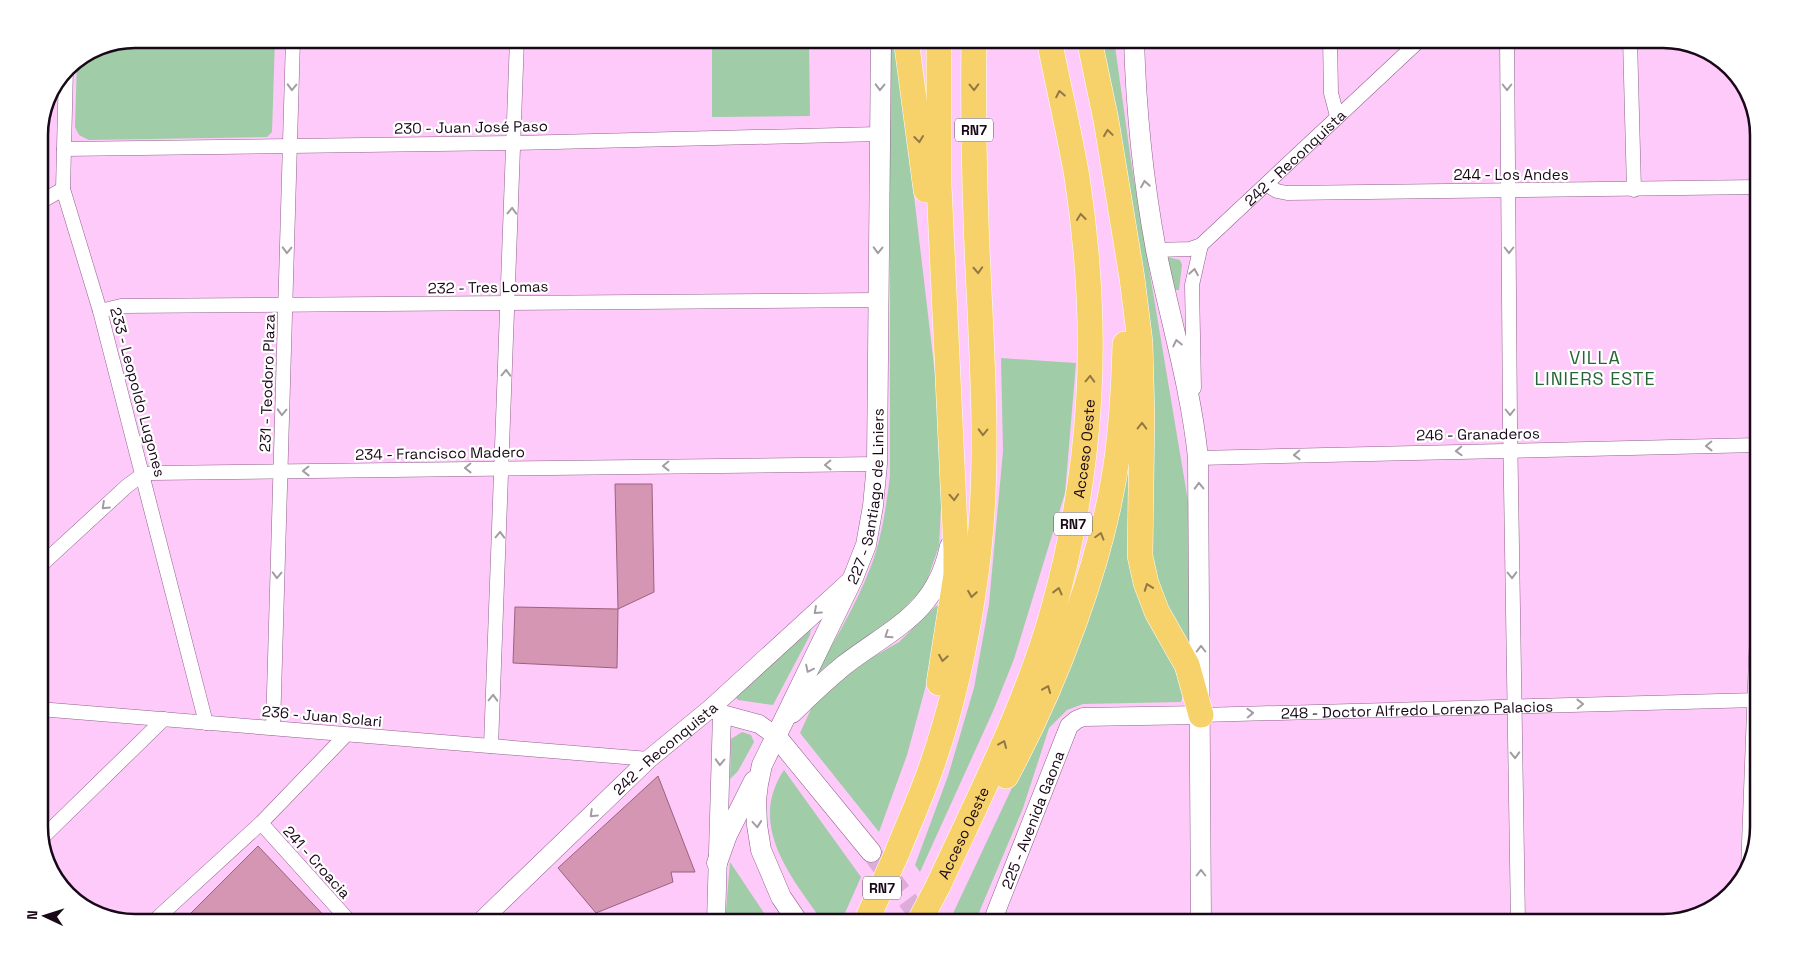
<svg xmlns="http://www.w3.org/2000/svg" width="1797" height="961" font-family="'Space Grotesk',sans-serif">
  <rect width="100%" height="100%" fill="#fecafa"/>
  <path fill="#a0cca7" d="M134,39H275L272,132L267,137L89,140L79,135L75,127L77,60L98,46Z
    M712,39H809L810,116L712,117Z
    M890,39H898L900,77L935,374L942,489L939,546L925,586L890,623L825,667L807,689C829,649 855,609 871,566C882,537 886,507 890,476Z
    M1101,39H1114L1131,161L1192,525L1191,647L1173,622L1151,572Z
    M1167,257L1180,260L1182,265L1179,290H1175Z
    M1134,342L1142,589L1184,691L1181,702L1083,704L1067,710L1049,728L1023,808L975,922H949L1049,709Z
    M1001,358L1076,363L1065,493L1014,659L994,709L920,872L915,865L948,776L974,688L989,604L1003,451Z
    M936,606H940L932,663L907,755L879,832L800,733L812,707L823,692L852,669L899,642Z
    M811,628L810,635L773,705L738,700L734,695Z
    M742,732L751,735L754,742L738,771L730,779L731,739Z
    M784,770L861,877L841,922H823C791,877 747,825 784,770Z
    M730,862L770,922H725Z"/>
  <path fill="#d596b4" stroke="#9c617e" d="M615,484H652L654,592L618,609Z
    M515,607L618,609L617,668L513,663Z
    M658,776L695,872H671L673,882L596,913L558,868Z
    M258,846L330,922H199L191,913Z"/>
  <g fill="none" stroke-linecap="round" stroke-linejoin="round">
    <path stroke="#dcadd8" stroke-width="20" stroke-dasharray="20 10" stroke-linecap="butt" d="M871,852L924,922"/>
    <defs>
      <g id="minor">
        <path d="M1330,39L1331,93L1337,116"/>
        <path d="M1507,39L1510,423L1518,922"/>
        <path d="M1630,39L1634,190"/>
        <path d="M66,68L63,189L100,311L206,723"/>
        <path d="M64,149L515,143L879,134"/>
        <path d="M1267,185L1277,191L1287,193L1758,187"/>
        <path d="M39,203L63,189"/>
        <path id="s1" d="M1156,250L1190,249L1201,245L1421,39"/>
        <path d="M100,311L121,306L877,300"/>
        <path d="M1194,388L1192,285L1201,245"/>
        <path d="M1198,458L1758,445"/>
        <path d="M39,567L127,486L142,475L152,473L877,464"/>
        <path d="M39,709L649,759"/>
        <path id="s2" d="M1201,715L1758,700"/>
        <path d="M273,728L293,39"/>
        <path d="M491,746L517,39"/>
        <path d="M261,823L350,922"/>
        <path d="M41,839L164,719"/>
        <path d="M1748,870L1758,606"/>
        <path d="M153,922L261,823L346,735"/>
      </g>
      <g id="tertiary">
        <path d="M713,709L722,714L759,724L776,736"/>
        <path id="s3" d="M480,922L649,759L711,708L851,580"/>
        <path d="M716,922L722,714"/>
        <path id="s4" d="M992,922L1069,726L1076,720L1083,717L1201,715"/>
      </g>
      <g id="secondary">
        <path d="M1134,39C1136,110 1143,180 1156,250C1170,319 1191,388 1198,458L1201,922"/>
        <path d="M792,713C808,697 825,681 843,666C892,628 936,614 950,546"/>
        <path d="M776,736L871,852"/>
        <path d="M717,863L727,835L754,781"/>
        <path id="s5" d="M798,922L781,897L761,850L757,825L756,800L758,784L762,765L853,578L866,545L873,506L877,464L881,39"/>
      </g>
      <g id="motorway">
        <path d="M906,39L926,190"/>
        <path d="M1089,39L1106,120L1132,278L1140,342L1142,415L1140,556L1146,583L1157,612L1187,665L1201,715"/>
        <path d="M939,683L956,575V550L939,185V39"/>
        <path d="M1006,776C1055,685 1103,561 1117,458C1122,420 1124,382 1125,344"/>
        <path d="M897,853C908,825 921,797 931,768C953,706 967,639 976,574C992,457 980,339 976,221C974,161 973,100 974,39"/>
        <path id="s6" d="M938,886C979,797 1025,708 1052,614C1094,465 1100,329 1077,177C1069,131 1058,85 1049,39"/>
      </g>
    </defs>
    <use href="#minor" stroke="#90618c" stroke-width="15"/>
    <use href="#tertiary" stroke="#90618c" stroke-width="19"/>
    <use href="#secondary" stroke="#90618c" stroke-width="21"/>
    <use href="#motorway" stroke="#fff" stroke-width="26"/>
    <use href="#minor" stroke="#fff" stroke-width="14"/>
    <use href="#tertiary" stroke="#fff" stroke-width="18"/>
    <use href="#secondary" stroke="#fff" stroke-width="20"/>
    <use href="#motorway" stroke="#f7d16a" stroke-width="25"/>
    <defs>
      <path id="motorway-bridge" d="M866,922L897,853
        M919,922L938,886"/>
    </defs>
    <use href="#motorway-bridge" stroke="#fff" stroke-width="26" stroke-linecap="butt"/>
    <use href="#motorway-bridge" stroke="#f7d16a" stroke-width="25"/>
  </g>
  <defs><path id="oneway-chevron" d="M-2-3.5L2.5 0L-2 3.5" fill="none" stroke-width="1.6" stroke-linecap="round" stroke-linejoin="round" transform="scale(1.25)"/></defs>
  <g stroke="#a39ca3">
    <use href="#oneway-chevron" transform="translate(292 87) rotate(92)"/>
    <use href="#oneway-chevron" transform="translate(880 87) rotate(91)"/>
    <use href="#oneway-chevron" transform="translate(1507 87) rotate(90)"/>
    <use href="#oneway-chevron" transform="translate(1145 184) rotate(-99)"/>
    <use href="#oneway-chevron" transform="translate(512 211) rotate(-88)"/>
    <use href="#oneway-chevron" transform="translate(287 250) rotate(92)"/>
    <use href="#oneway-chevron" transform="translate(878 250) rotate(91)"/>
    <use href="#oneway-chevron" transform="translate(1509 250) rotate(90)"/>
    <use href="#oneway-chevron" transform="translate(1194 272) rotate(-80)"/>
    <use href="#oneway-chevron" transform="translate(1177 343) rotate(-102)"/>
    <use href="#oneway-chevron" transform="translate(506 373) rotate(-88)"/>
    <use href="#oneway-chevron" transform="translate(282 412) rotate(92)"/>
    <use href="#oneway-chevron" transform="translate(1510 412) rotate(90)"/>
    <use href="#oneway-chevron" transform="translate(1709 446) rotate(179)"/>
    <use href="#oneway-chevron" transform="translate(1459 451) rotate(178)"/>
    <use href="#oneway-chevron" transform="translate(1297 455) rotate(178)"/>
    <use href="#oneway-chevron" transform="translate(828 465) rotate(179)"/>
    <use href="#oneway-chevron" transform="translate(666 466) rotate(179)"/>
    <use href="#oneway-chevron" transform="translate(468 468) rotate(179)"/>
    <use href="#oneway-chevron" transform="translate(306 471) rotate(179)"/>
    <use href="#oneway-chevron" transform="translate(1199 486) rotate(-91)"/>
    <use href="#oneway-chevron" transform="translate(105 506) rotate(137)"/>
    <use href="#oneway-chevron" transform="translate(500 535) rotate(-88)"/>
    <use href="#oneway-chevron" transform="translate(277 575) rotate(92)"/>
    <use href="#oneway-chevron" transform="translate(1512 575) rotate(89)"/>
    <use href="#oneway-chevron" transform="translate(817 611) rotate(138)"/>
    <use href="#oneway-chevron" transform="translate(888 635) rotate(146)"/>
    <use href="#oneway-chevron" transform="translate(1201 649) rotate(-90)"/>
    <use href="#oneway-chevron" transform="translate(809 669) rotate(116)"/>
    <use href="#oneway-chevron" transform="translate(493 698) rotate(-88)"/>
    <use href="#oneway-chevron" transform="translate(1580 704) rotate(-1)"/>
    <use href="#oneway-chevron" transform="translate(1250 713) rotate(-2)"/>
    <use href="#oneway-chevron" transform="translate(1515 755) rotate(89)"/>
    <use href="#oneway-chevron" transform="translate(720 762) rotate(92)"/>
    <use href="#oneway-chevron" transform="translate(593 814) rotate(136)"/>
    <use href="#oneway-chevron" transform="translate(757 824) rotate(85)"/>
    <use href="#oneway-chevron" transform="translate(1201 873) rotate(-90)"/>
  </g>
  <g stroke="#937745">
    <use href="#oneway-chevron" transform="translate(974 87) rotate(89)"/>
    <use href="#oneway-chevron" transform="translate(1060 94) rotate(-101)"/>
    <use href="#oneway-chevron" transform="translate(1108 133) rotate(-98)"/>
    <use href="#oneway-chevron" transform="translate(919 139) rotate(83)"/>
    <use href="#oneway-chevron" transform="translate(1081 217) rotate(-97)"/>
    <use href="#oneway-chevron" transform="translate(978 270) rotate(87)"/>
    <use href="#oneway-chevron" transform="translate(1090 379) rotate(-88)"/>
    <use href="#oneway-chevron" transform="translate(1142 426) rotate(-89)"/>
    <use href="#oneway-chevron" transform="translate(983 432) rotate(91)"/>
    <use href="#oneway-chevron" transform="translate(954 497) rotate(87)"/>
    <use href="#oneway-chevron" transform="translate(1100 536) rotate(-74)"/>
    <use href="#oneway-chevron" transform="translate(1148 587) rotate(-110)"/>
    <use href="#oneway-chevron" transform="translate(1058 591) rotate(-76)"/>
    <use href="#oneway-chevron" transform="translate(972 594) rotate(99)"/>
    <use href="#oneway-chevron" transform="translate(943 658) rotate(100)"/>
    <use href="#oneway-chevron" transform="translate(1047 689) rotate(-68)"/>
    <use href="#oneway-chevron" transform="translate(1003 744) rotate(-67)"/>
  </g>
  <g text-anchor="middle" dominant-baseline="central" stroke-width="4.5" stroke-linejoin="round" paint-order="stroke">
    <g fill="#fff" stroke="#5e525d" stroke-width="1">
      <rect x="955" y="118.5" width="38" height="23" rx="4"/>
      <rect x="1054" y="512.5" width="38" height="23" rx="4"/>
      <rect x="863" y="876.5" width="38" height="23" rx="4"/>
    </g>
    <g font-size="14" font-weight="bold" fill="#190818">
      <text x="974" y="130">RN7</text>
      <text x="1073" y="524">RN7</text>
      <text x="882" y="888">RN7</text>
    </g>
    <g font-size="15" fill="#190818" stroke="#fff">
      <text transform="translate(471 127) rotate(-1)">230 - Juan José Paso</text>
      <text stroke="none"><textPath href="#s1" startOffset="174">242 - Reconquista</textPath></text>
      <text x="1511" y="174">244 - Los Andes</text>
      <text transform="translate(488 287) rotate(-1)">232 - Tres Lomas</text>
      <text transform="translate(267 383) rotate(-88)">231 - Teodoro Plaza</text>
      <text transform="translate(138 392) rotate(75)">233 - Leopoldo Lugones</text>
      <text transform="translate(1478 434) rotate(-1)">246 - Granaderos</text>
      <text stroke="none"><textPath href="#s6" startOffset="464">Acceso Oeste</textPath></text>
      <text transform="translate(440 453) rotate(-1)">234 - Francisco Madero</text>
      <text stroke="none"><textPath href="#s5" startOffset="459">227 - Santiago de Liniers</textPath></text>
      <text stroke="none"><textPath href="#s2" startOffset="216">248 - Doctor Alfredo Lorenzo Palacios</textPath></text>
      <text transform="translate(322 716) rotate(5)">236 - Juan Solari</text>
      <text stroke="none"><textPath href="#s3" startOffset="254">242 - Reconquista</textPath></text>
      <text stroke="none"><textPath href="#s4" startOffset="110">225 - Avenida Gaona</textPath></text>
      <text stroke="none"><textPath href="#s6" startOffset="59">Acceso Oeste</textPath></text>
      <text transform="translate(317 862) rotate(48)">241 - Croacia</text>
    </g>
    <g font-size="18" letter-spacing="1" fill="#266536" stroke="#fff">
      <text x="1595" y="357">VILLA<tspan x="1595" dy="21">LINIERS ESTE</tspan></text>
    </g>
  </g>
  <path d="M0 0H1797V961H0ZM135 48H1663A87 87 0 0 1 1750 135V827A87 87 0 0 1 1663 914H135A87 87 0 0 1 48 827V135A87 87 0 0 1 135 48Z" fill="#fff" fill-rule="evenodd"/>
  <path fill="none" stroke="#190818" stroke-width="2.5" d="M135 48H1663A87 87 0 0 1 1750 135V827A87 87 0 0 1 1663 914H135A87 87 0 0 1 48 827V135A87 87 0 0 1 135 48Z"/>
  <g transform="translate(45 916) rotate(274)" stroke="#ffffff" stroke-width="4" paint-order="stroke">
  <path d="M0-4L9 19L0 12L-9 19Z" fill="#190818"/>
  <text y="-8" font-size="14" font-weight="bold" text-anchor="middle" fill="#190818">N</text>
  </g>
</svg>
